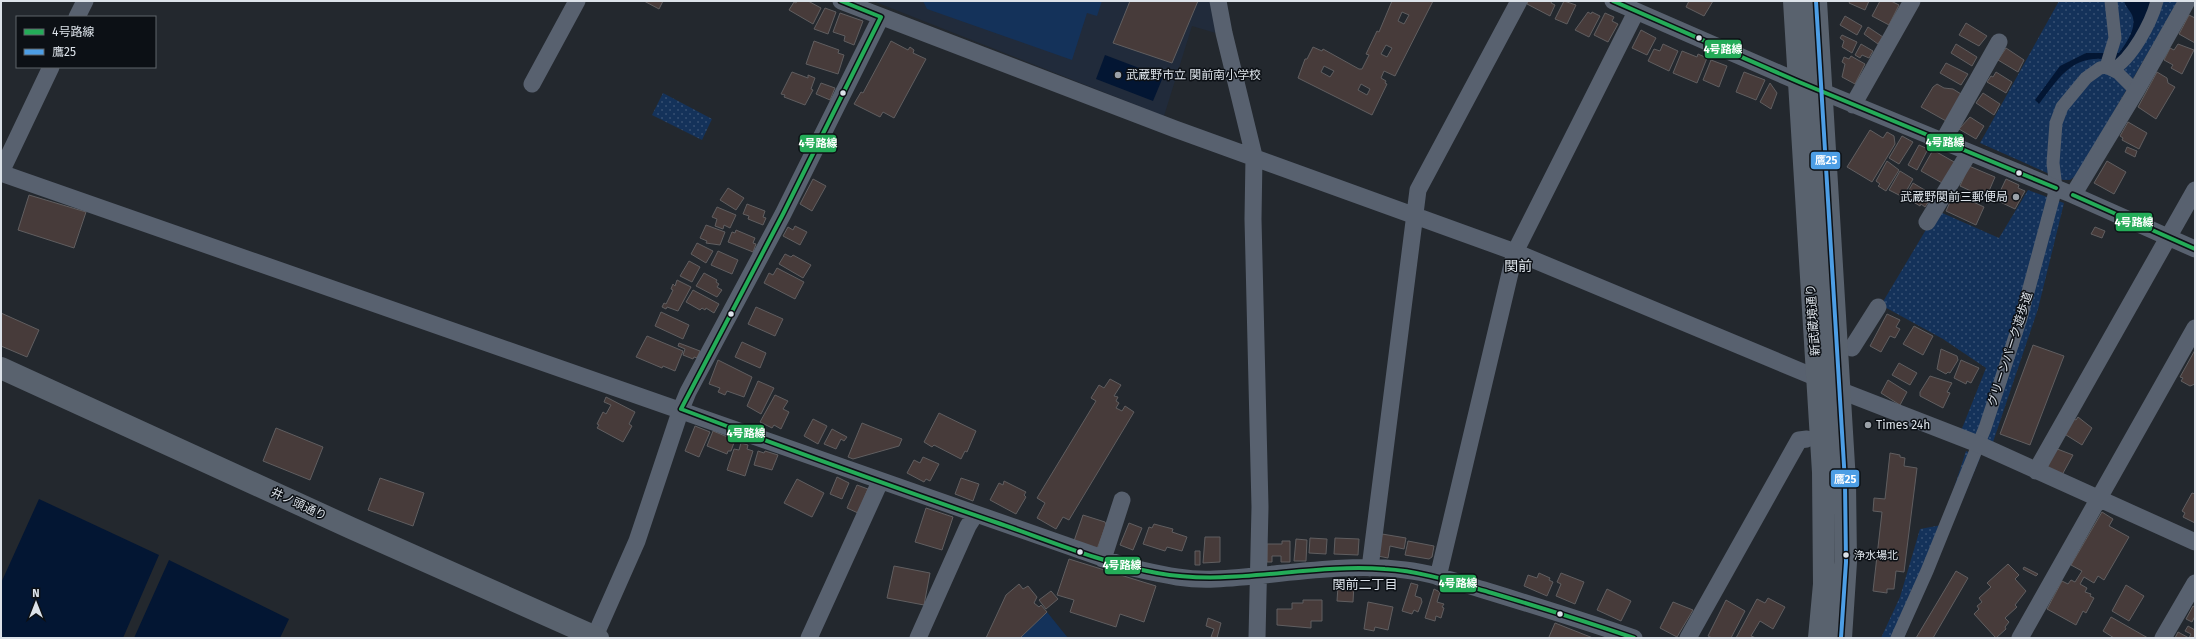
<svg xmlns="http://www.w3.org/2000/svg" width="2196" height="639" font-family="'Fira Sans','Noto Sans JP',sans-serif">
  <defs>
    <pattern id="park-dots" width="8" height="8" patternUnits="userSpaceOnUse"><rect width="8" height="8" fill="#14325a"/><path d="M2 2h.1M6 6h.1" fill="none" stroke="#364f72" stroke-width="1.8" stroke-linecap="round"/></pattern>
  </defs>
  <rect width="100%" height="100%" fill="#23282e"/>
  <path fill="#212b3b" d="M873,1H1213L1219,34L1192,26L1164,116Z"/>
  <path fill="#14325a" d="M923,1H1102L1097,16L1087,13L1072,60L927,9Z
    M1047,612L1068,638H1020Z"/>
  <path fill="url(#park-dots)" d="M2059,1H2178L2077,175L2070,180H2063L1980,143Z
    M663,93L712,119L702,140L652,115Z
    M2028,190L2064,203L2038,309L1992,445L1961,431L1986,368L1943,339L1881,305L1930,223L1940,212L1999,238Z
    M1966,451L1980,458L1904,638H1881L1900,597L1920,529L1942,525Z"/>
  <path fill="#031633" d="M2124,1H2156L2120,62C2076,50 2063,72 2039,104L2035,100L2060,66L2086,53H2119C2125,45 2136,30 2133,18C2132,12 2126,8 2124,1Z
    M1105,55L1163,77L1153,101L1096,79Z
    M39,499L159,555L123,638H1V583Z
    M169,560L289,619L280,638H134Z"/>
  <path fill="#473b3a" stroke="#605e60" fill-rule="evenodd" d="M644,1H663L659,9Z
    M797,1H808L821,8L813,24L789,10L794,2L796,3Z
    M1130,1H1198L1172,63L1113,43Z
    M1392,1H1433L1395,76L1384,71L1381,78L1386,81L1385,83L1387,84L1372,115L1298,78L1305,59H1307L1313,47L1322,51L1323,49L1359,69H1362L1369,55L1366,54L1377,31L1379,32ZM1402,12L1409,15L1404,24L1398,21ZM1386,45L1392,48L1387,57L1381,54ZM1324,66L1334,71L1330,77L1321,72ZM1361,84L1370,89L1367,95L1358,90Z
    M1528,1H1552L1551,3L1555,5L1550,16L1527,4Z
    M1564,1L1576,5L1567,24L1555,19Z
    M1689,1H1713L1704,16L1686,7Z
    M1850,1H1869L1865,10L1849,3Z
    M1880,1H1891L1899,5L1889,25L1872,16Z
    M825,8L836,12L828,34L814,29Z
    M1588,12L1591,14L1592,12L1600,16L1589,37L1575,30Z
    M840,13L863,21L854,45L844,41L845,36L833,32Z
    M1605,13L1614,17L1612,21L1618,24L1608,42L1594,35Z
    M2189,15L2195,18V43L2179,34Z
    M1845,16L1862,26L1857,35L1840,25Z
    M1966,23L1987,36L1979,46L1959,35Z
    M1868,27L1883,37L1878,44L1864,34Z
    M1641,30L1656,38L1647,55L1632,48Z
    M1842,35L1857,42L1852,53L1842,47L1844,41L1840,38Z
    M814,41L839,50L838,53L844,55L838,74L806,64Z
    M891,41L908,50L910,47L914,50L913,53L926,59L894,118L883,112L880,117L854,104L861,92L863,93Z
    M1663,44L1678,51L1669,71L1648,61L1654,49L1660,51Z
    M1861,44L1873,51L1869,58L1862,55L1860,58L1855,55Z
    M1956,44L1977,57L1972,66L1951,53Z
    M2178,44L2194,50L2182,74L2171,68L2173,65L2164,60L2170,48L2174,50Z
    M2006,48L2024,60L2018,72L1998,60Z
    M1682,51L1697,57L1698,54L1707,58L1697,83L1673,73Z
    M1851,56L1865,64L1855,84L1842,77L1845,64L1842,62L1844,57L1849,59Z
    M1711,60L1727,66L1719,87L1703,80Z
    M1946,63L1968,74L1961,85L1940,73Z
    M792,72L808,78V75L815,78L811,89L813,90L805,105L784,97L785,95L781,94Z
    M1744,72L1765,80L1756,100L1736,92Z
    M1996,72L2012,82L2006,93L1987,82L1991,76L1993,77Z
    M2157,72L2167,78L2168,83L2175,87L2156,119L2138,107Z
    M821,83L835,88L830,100L816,94Z
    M1770,83L1777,93L1771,109L1760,102Z
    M1937,84L1944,88L1953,89L1961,94L1946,121L1921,107L1933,87Z
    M1983,93L2000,104L1994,115L1976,103Z
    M1970,117L1984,126L1976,139L1959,129Z
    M2128,122L2147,133L2139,149L2122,140L2123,138L2120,136Z
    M1870,130L1883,138L1887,132L1894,136L1895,144L1872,182L1847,167Z
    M1902,136L1913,142L1899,164L1889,158Z
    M1919,145L1928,149L1917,170L1908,165Z
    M2127,147L2137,151L2135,157L2125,152Z
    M1933,150L1956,163L1944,184L1921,171Z
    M1887,161L1899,170L1886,191L1878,186L1880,184L1876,181Z
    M2107,161L2126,172L2114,194L2094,183Z
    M1969,166L1995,177L1986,198L1960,186Z
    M1900,171L1913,179L1903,197L1889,190Z
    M813,179L826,186L812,211L800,204Z
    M2006,179L2019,185L2018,188L2025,191L2015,209L1996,200Z
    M1913,183L1933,195L1925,207L1921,204L1920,206L1905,197Z
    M728,188L744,198L736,210L720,200Z
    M1954,193L1984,207L1976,225L1946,211Z
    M29,195L86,212L74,248L18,230Z
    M747,204L765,211L763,217L766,218L763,225L748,219L749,216L743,214Z
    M717,207L736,215L730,228L724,225L723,229L715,226L717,219L712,217Z
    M706,225L725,232L720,245L706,243L707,241L700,238Z
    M795,226L807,232L800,245L783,236L788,227L793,230Z
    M2095,227L2105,231L2102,238L2091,234Z
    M736,230L755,238L753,243L756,244L753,252L728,242L732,232L735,233Z
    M697,243L713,251L706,263L691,254Z
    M718,251L738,260L732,274L711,265Z
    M785,254L791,257L793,255L811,265L803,278L779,264Z
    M689,261L700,267L692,282L680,276Z
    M777,268L804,282L795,299L764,283L769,273L773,275Z
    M704,273L717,280L716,282L719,284L717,287L722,290L717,297L696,286Z
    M677,280L691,287L678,311L667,307L666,309L662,307L664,303L666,304L673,290L671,289L673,284L675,286Z
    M693,290L719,304L714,313L706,308L705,310L702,308L700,310L686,302Z
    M756,307L783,319L775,336L748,324Z
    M661,312L689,325L683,339L655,326Z
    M1,313L39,330L27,357L1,346Z
    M1887,314L1900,320L1896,327L1900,329L1895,338L1890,336L1881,352L1870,346Z
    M1914,326L1933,336L1923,355L1903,344Z
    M647,336L683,351L675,371L663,366L662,368L636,357Z
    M742,342L766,353L760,368L735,357Z
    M679,343L700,351L697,358L694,357L693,359L683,355L685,349L678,346Z
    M2033,345L2064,356L2030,445L2000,434Z
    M1941,349L1957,356L1958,360L1950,373L1948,372L1946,374L1937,369Z
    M2195,350V384L2190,386L2181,381L2183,378L2180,377Z
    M718,360L752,377L744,397L727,391L725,395L718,392L720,388L709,384Z
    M1961,360L1979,368L1971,383L1967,381L1966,384L1954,378Z
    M1899,363L1917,373L1910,385L1892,375Z
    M1930,376L1952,383L1947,392L1950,393L1943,408L1920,396V392Z
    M1110,379L1121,385L1114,396L1118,397L1116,401L1119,403L1116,408L1122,411L1125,406L1134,412L1069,520L1063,517L1056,529L1037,518L1045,503L1037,498L1096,401L1091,398L1099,385L1104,388Z
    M1888,380L1907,392L1900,405L1881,393Z
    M758,381L774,388L761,414L747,406Z
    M775,395L788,401L783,409L789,412L781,429L774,425L772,428L760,422Z
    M606,397L635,412L629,424L632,426L623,442L597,428L599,425L597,424L603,412L606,414L611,405L604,402Z
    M939,413L976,431L967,452L965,451L961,459L934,445L932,447L924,442Z
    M2078,417L2092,428L2082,445L2063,433L2072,418L2076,420Z
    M813,419L827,426L818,444L804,436Z
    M862,423L902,439L899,446L853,459L848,457Z
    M695,426L710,432L699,457L685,451Z
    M276,428L323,447L310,480L263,461Z
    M832,429L847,437L844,441L841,439L836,449L824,444Z
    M713,431L735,440L731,451H728L727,454L707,446Z
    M741,443L748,445L747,449L753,451L745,476L727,470L734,449L739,450Z
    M2052,447L2073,455L2062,475L2046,466Z
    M758,451L764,453L765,451L778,455L772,470L754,465Z
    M1890,453L1900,455V457L1905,458L1904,466L1917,468L1904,572L1896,571L1894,589H1887V593L1873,591L1882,512L1873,511L1874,498L1885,499Z
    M923,457L939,464L930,481L926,479L924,482L907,473L914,460L920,463Z
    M837,477L849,483L842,499L830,494Z
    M380,478L424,493L413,526L368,510Z
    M961,478L979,484L973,501L955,494Z
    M797,479L824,493L812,517L784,503Z
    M1004,481L1026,492L1024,495L1026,497L1016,514L990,500L999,483L1003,485Z
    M857,485L868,489L858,513L847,508Z
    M2192,493L2195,494V523L2183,517L2185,513L2182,511Z
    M926,508L953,517L942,550L915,542Z
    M2102,512L2113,519L2109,526L2129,537L2104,580L2098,576L2094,583L2084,577L2080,584L2087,588L2085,592L2091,594L2090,596L2094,598L2086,613L2083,611L2076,625L2047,609L2062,581L2068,584L2071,580L2075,582L2082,571L2071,565Z
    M1083,515L1105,522L1106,525L1097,549L1074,541Z
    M1129,523L1142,528L1133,550L1120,545Z
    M1154,524L1173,529L1172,532L1187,537L1182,551L1167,547L1165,551L1143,544L1149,527L1152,528Z
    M1382,534L1406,538L1404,549L1390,546L1388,558L1378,556Z
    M1205,537H1220V562L1203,563Z
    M1310,538L1327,539L1326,554L1309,553Z
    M1335,538L1359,539L1358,555L1334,554Z
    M1296,539L1307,540L1306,561H1294Z
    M1282,541H1290V562H1281V556H1272V562H1267V544H1282Z
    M1408,541L1434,546L1432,557L1429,559L1405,555Z
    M1195,551H1200V565H1195Z
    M1069,559L1156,586L1144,622L1120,614L1116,627L1070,612L1074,600L1057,595Z
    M2008,564L2019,575L2015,579L2026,591L2015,605L2017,607L2005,618L2009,622L2005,627L2006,629L1996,638L1974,614L1979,609L1977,606L1982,602L1979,598L1991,587L1987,583Z
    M894,566L930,573L924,605L887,598Z
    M2024,567L2038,574L2036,576L2023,569Z
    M1956,571L1968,578L1933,638H1916Z
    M1539,573L1550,578L1549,580L1553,582L1547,596L1524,586L1528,575L1537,578Z
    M1561,573L1584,582L1575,604L1556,596L1561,584L1557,582Z
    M1342,583L1354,584L1353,602L1337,601L1338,586L1341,587Z
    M1411,583L1418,585L1415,596L1421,598L1422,602L1418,612L1414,610L1412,614L1402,611Z
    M1019,584L1023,589L1028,586L1037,597L1034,603L1039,607L1041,605L1047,612L1020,638H986L1006,595Z
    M2126,585L2144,596L2129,621L2112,611Z
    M1434,589L1440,592L1437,602L1444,604L1442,607L1444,608L1441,618L1436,616L1435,621L1425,618Z
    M1607,589L1631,601L1621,621L1597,610Z
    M1051,591L1058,599L1046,609L1039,600Z
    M1768,598L1785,607L1773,629L1760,621L1751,636L1756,638H1736L1757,599L1765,603Z
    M1303,600H1322V621H1311V628L1277,625V609H1292V603H1303Z
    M1726,600L1745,611L1731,638H1712L1708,636Z
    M1368,602L1393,607L1388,630L1375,627L1374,631L1364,629Z
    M1673,602L1693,610L1677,637L1660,628Z
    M2193,606L2195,607V616L2192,622L2186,619Z
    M2111,617L2148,638H2114L2103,631Z
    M1208,618L1221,623L1217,638L1211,637L1214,629L1206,626Z
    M1555,623L1593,638H1552L1549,637Z
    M2188,626L2195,630V638H2175L2178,632L2189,638L2191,634L2185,631Z"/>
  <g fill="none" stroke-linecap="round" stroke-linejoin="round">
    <path stroke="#58616f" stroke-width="13" d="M2106,67L2115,38L2111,1
      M2106,67L2118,73L2136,91
      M2112,70C2132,59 2151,23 2157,1
      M1897,638L1927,571L1985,428L2021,318L2056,188L2053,163L2056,123L2062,107L2086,78L2100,68L2106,67"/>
    <path stroke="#58616f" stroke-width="17" d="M841,1L1175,129L1515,252L1817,378
      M1218,1L1224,33L1254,156L1253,219L1260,507L1257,638
      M1613,1L1799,82L2073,195L2195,249
      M77,17L85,1
      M532,84L577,1
      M1853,105L1912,1
      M1942,143L1999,42
      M1,172L51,67
      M1,173L1128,567C1156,573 1186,581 1215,579C1278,576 1342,562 1405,570C1433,573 1460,583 1487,591C1536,606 1585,621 1634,638
      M2073,195L2136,91L2187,1
      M1927,222L1969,153
      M1852,348L1878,307
      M1839,390L1978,444L2195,542
      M2036,471L2195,190
      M1103,559L1122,500
      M1370,568L1418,190L1519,1
      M1438,577L1515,252L1636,12
      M595,636L637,541L681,409L688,392L783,214L881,17
      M809,638L880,482
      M918,638L968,526L975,515
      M1688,638L1799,440L1807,439
      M2020,638L2195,328
      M2163,638L2195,583"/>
    <path stroke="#59626e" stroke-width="22" d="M1794,1L1823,472L1824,584L1819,638
      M1816,1L1845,482L1846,562L1841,638
      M1,368L351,528L598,638"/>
    <defs>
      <path id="bus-1" d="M841,1L881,17L783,214L681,409C785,448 890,486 995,522C1048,540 1101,563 1157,573C1233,587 1308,563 1385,569C1421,571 1457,583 1492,593C1539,607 1587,622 1634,638
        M1613,1L1799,82L2056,188
        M2073,195L2195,249"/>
      <path id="bus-2" d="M1816,1L1845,482L1846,562L1841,638"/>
    </defs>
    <use href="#bus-1" stroke="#0c1015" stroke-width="7"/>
    <use href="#bus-2" stroke="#0c1015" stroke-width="7"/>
    <use href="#bus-1" stroke="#24ac58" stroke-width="4"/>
    <use href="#bus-2" stroke="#4d9ee5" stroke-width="4"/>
  </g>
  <g fill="#dce2e9" stroke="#0c1015" stroke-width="1.5">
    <circle cx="1699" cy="38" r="3.5"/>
    <circle cx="843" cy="93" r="3.5"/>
    <circle cx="2019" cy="173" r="3.5"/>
    <circle cx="731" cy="314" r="3.5"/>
    <circle cx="1080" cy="552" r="3.5"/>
    <circle cx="1846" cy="555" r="3.5"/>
    <circle cx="1560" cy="614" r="3.5"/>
  </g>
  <g fill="#9ba1a8" stroke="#0c1015" stroke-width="1.5">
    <circle cx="1118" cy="75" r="4"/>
    <circle cx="2016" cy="197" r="4"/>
    <circle cx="1868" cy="425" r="4"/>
  </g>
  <g text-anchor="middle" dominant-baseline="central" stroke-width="3" stroke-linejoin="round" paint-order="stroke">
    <g font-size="11" fill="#dce2e9" stroke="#0c1015" text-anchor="start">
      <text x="1854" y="555">浄水場北</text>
    </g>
    <g font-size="12" fill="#dce2e9" stroke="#0c1015" text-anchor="start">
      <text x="1126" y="75">武蔵野市立 関前南小学校</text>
      <text x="2008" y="197" text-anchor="end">武蔵野関前三郵便局</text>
      <text x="1876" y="425">Times 24h</text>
    </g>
    <g font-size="12" fill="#dce2e9" stroke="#0c1015">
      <text transform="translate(1813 320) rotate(-94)">新武蔵境通り</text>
      <text transform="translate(2010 349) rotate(-72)">グリーンパーク遊歩道</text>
      <text transform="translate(299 504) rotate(25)">井ノ頭通り</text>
    </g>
    <g font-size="13" fill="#dce2e9" stroke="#0c1015">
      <text x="1365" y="584">関前二丁目</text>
    </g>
    <g font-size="14" fill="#dce2e9" stroke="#0c1015">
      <text x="1518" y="266">関前</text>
    </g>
  </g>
  <g stroke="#0c1015" stroke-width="1.5">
    <rect x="1704" y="39" width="38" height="20" rx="4" fill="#24ac58"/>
    <rect x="1926" y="133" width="38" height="19" rx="4" fill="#24ac58"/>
    <rect x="799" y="134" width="38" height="19" rx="4" fill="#24ac58"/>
    <rect x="1810" y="151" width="31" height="19" rx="4" fill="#4d9ee5"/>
    <rect x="2115" y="212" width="38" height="20" rx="4" fill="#24ac58"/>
    <rect x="727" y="424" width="38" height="19" rx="4" fill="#24ac58"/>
    <rect x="1830" y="469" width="30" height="19" rx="4" fill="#4d9ee5"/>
    <rect x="1104" y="556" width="37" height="19" rx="4" fill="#24ac58"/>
    <rect x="1439" y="574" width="38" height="19" rx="4" fill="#24ac58"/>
  </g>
  <g font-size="11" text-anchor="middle" font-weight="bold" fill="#fff">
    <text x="1723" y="53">4号路線</text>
    <text x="1945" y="146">4号路線</text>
    <text x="818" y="147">4号路線</text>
    <text x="1826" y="164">鷹25</text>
    <text x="2134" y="226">4号路線</text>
    <text x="746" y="437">4号路線</text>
    <text x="1845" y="483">鷹25</text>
    <text x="1122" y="569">4号路線</text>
    <text x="1458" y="587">4号路線</text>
  </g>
  <rect width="2196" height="639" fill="none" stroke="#dce2e9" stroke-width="4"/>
  <rect x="16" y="16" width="140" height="52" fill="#0c1015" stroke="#5f646a"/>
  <rect x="24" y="29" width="20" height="6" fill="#24ac58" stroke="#5f646a"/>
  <text x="52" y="36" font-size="12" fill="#dce2e9">4号路線</text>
  <rect x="24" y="49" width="20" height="6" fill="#4d9ee5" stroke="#5f646a"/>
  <text x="52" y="56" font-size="12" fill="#dce2e9">鷹25</text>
  <g transform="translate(36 603)" stroke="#0c1015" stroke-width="3" paint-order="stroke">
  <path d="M0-3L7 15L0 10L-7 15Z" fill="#dce2e9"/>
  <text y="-6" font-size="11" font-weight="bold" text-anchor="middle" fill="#dce2e9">N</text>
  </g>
</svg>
